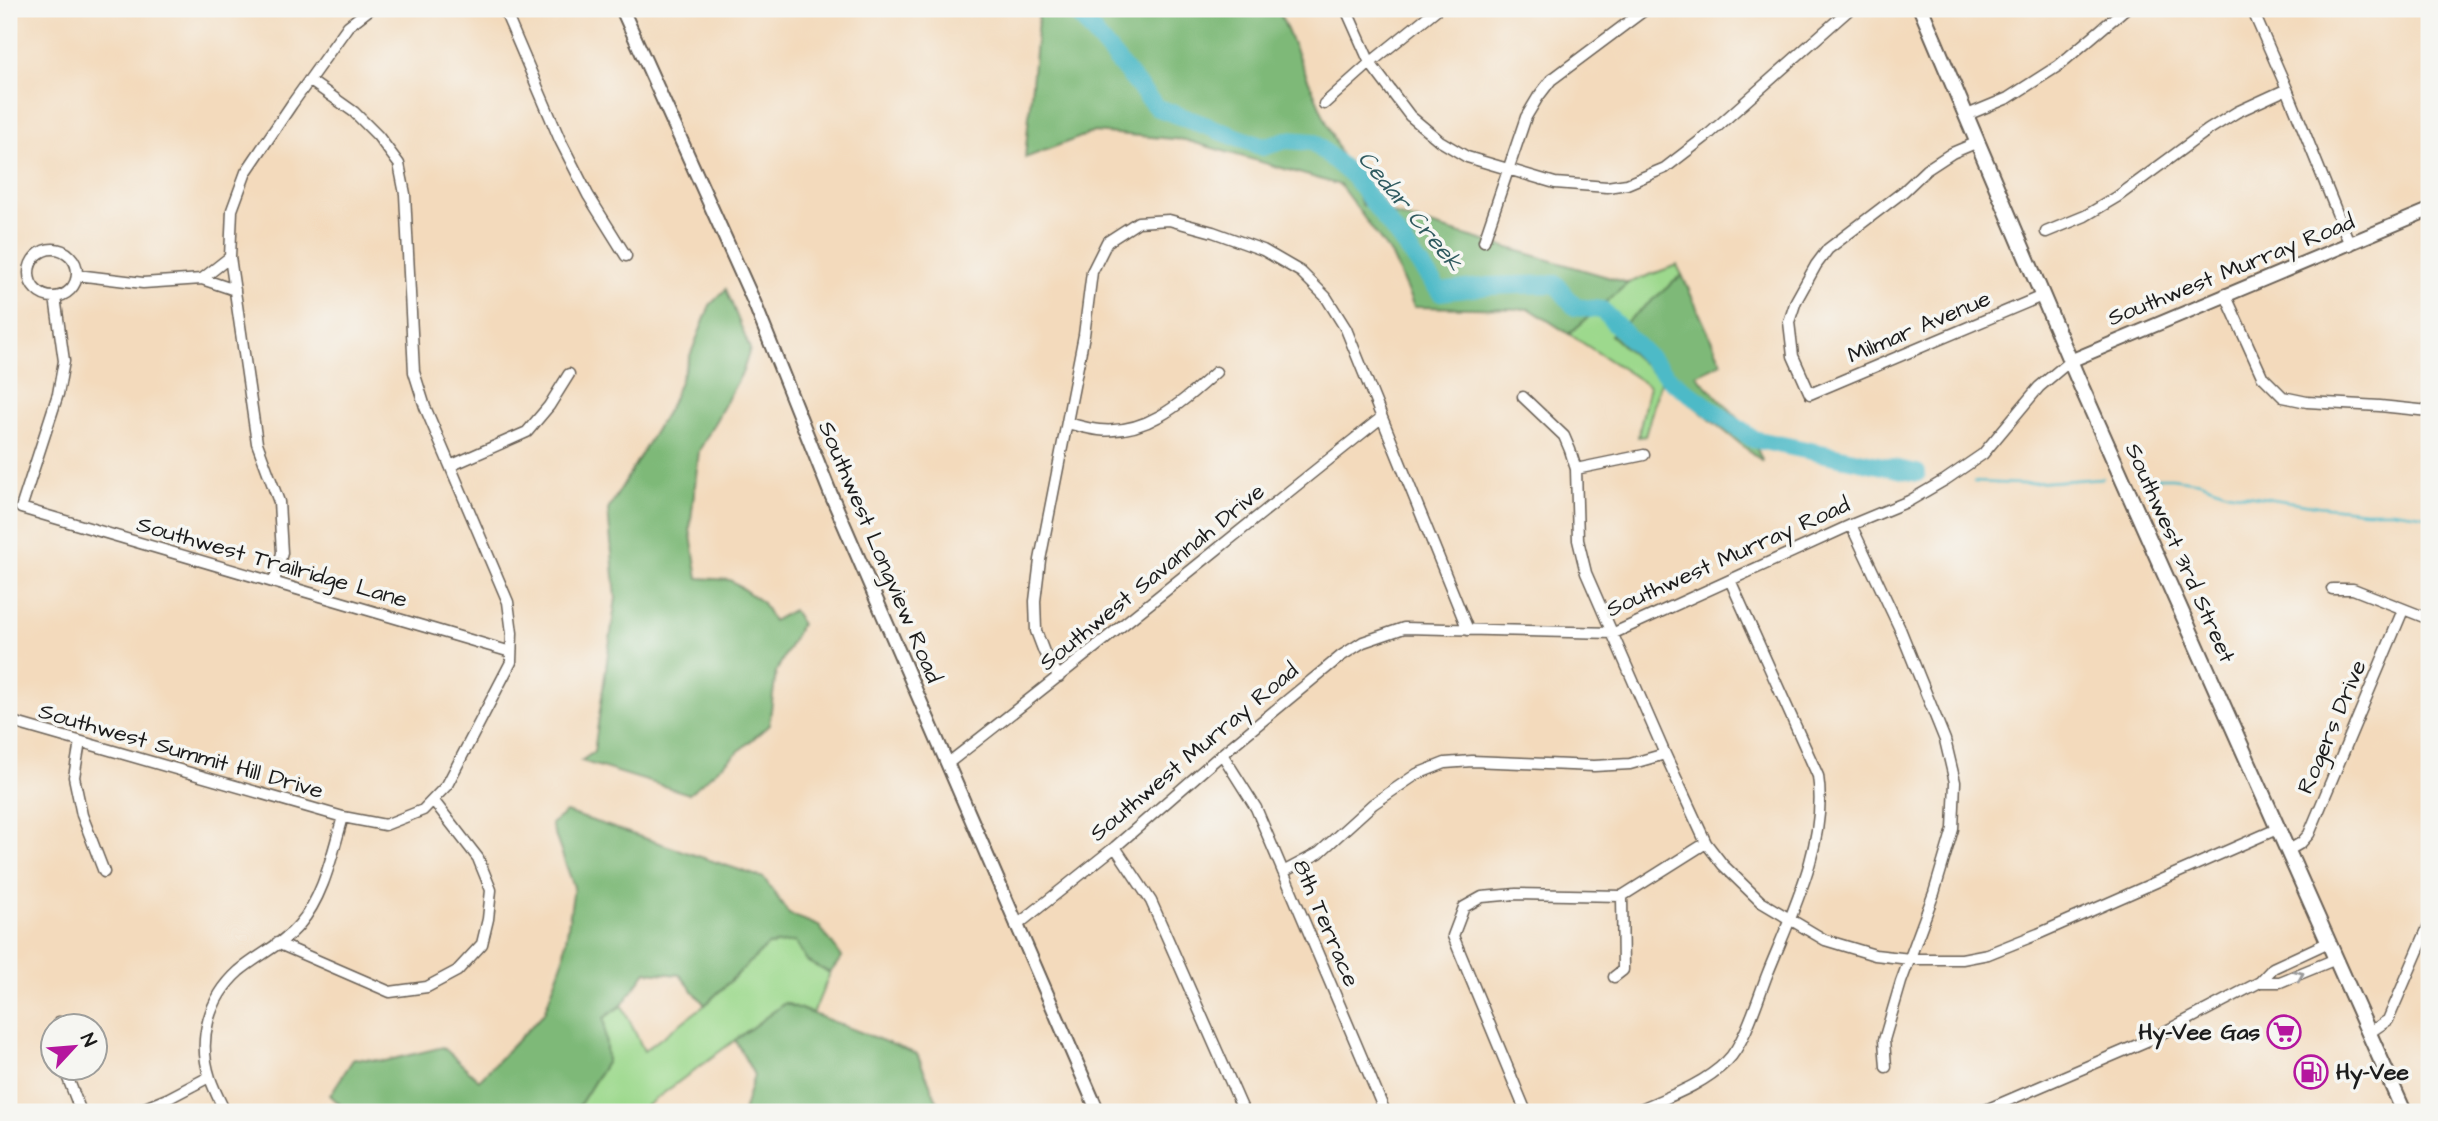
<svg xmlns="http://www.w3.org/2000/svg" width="2438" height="1121" font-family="'Architects Daughter',sans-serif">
  <rect width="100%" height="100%" fill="#f6f6f2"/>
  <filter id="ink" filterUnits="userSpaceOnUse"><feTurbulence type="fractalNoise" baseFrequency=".0143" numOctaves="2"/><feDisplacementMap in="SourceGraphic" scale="14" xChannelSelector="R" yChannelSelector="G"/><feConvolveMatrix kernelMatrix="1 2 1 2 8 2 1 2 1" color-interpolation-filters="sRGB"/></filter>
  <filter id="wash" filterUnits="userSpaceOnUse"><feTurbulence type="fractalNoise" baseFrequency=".00686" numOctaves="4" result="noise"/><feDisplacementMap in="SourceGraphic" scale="28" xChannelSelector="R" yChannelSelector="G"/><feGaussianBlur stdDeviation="1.57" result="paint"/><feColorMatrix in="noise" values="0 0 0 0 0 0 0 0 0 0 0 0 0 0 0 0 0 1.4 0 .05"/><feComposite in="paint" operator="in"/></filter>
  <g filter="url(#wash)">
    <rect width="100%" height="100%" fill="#f3dabc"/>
    <path fill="#9dd98d" stroke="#5c7a54" stroke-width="2" d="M1677,265L1682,275L1612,335L1661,380L1645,436L1638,437L1649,386L1569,334L1628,283Z
      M795,941L808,962L830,973L813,1014L785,1003L638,1112H563L579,1106L607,1061L604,1018L622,1005L644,1051L705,1005L768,945Z"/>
    <path fill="#7eb978" stroke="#4d6a4a" stroke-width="2" d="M1039,9H1278L1362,205L1628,283L1569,334L1530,309L1414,307L1392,256L1340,185L1185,140L1094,132L1025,158Z
      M1682,275L1722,363L1696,375L1747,427L1763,462L1661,380L1611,335Z
      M726,289L750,349L743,371L699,451L690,529L698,578L730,580L763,603L773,621L793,610L801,624L776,672L769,725L689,794L581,761L594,752L616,598L608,510L671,404L710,305Z
      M566,812L764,878L789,914L819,926L842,957L830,973L808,962L795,942L768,945L705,1005L680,975L646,972L622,1005L604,1018L607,1061L579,1106L563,1112H348L330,1095L354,1058L385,1061L443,1047L479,1080L544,1013L563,960L574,887L551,824Z
      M785,1003L917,1054L942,1112H743L754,1075L735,1040Z"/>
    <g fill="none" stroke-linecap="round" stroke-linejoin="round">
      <path stroke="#4dbac7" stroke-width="2.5" d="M2138,478H2172L2200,482L2227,492L2318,506L2365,511H2392L2429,516
        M1974,482L2020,484L2102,478"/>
      <path stroke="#4dbac7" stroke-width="18" d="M1074,9L1156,107L1263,147L1286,140L1313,142L1354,177L1440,292L1489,286L1556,284L1575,307L1602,310L1672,381L1753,439L1917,473"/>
    </g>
  </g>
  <g filter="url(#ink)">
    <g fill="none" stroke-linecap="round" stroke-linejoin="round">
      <defs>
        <path id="minor" d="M504,9L560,140L588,195L626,256
          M1346,9L1370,63L1410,116L1440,141L1467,157L1555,183L1607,187L1627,184L1665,168L1709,134L1850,9
          M2252,9L2287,89L2350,245
          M1324,104L1370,63L1437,9
          M1967,115L2008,98L2058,66L2125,9
          M1978,142L1952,153L1926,170L1904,191L1828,249L1816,265L1796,301L1789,322L1793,356L1810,394L2042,296
          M2046,232L2085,216L2117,197L2208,130L2237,112L2287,89
          M1484,241L1526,117L1538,97L1551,80L1646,9
          M29 273a24 24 0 1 1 48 0a24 24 0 1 1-48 0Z
          M77,275L143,283L202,279L235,290
          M202,279L230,257
          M2225,294L2262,376L2283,397L2307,402L2380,406L2429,411
          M55,297L64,361L58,394L21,508L511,652
          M1523,397L1564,436L1570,450L1576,469L1578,540L1586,573L1665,754L1706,843L1723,865L1761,902L1825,940L1875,955L1910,959H1962L1988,954L2038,934L2277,829
          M1067,423C1077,425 1088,429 1099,430C1148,435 1182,402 1216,372
          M450,466L527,432L549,406L569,374
          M1576,469L1644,455
          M1851,525L1900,629L1945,740L1955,782L1953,829L1934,893L1901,982L1884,1040L1886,1067
          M274,582L282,553L279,502L257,443L230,257L232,210L246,172L292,104L348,26L370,9
          M2332,589H2353L2429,619
          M1059,677L1044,652L1036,631L1035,601L1040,560L1084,335L1092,272L1107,242L1138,222L1169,220L1213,232L1263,250L1301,272L1326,297L1346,329L1468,630
          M9,721L343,817L385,825L423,810L447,785L511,662L512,633L508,602L425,407L414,372L405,194L399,164L378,136L354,112L309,80
          M80,742L74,777L82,815L104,872
          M1222,754L1256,808L1385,1112
          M947,764C1093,651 1236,533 1381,418
          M1115,847L1151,901L1244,1112
          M2287,851L2301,843L2309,834L2403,610
          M1283,872L1319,853L1373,804L1417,774L1445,763L1472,761L1594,766L1630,764L1665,754
          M1016,926L1115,847L1222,754L1341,656L1363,642L1404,628L1614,633L1851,525L1909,501L1945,480L1983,454L2039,387L2070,361
          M277,943L390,992L427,987L457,971L482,944L488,919L491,890L478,858L433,800
          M1614,977L1623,970L1622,896
          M2260,982H2280L2336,959
          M58,1026L59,1022
          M2369,1033L2388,1020L2429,925
          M64,1068L81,1112
          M135,1112L169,1098L209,1077
          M225,1112C220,1101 214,1090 210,1078C197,1039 209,998 239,971C258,955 283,944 299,925C324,896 332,854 343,817
          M1526,1112L1453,936L1464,907L1482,897L1516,894L1622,896L1706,843
          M1634,1112C1665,1098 1702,1086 1727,1061C1744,1045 1758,998 1767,975C1791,915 1828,842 1818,776L1730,580
          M1981,1112L2149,1040L2260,982L2273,968L2329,942"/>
        <path id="tertiary" d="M622,9L754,302L829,490L1098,1112
          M2070,361L2429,210"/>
        <path id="secondary" d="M1921,9L2077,377L2404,1112"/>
      </defs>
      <use href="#minor" stroke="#675e54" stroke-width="13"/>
      <use href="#tertiary" stroke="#675e54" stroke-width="16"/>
      <use href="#secondary" stroke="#675e54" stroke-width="18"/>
      <use href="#minor" stroke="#fff" stroke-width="10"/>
      <use href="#tertiary" stroke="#fff" stroke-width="12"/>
      <use href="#secondary" stroke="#fff" stroke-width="14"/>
    </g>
    <defs><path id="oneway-chevron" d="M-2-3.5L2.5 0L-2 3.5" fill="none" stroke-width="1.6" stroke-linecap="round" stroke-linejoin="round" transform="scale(1.75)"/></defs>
    <use stroke="#999" href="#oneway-chevron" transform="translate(2299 975) rotate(-23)"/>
  </g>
  <defs>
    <symbol id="supermarket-ring" viewBox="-11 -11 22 22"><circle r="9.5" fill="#f6f6f2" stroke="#b5179e" stroke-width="1.5"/><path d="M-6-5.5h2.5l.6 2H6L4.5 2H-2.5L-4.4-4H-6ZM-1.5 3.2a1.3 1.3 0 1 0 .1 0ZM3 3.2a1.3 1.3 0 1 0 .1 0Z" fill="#b5179e"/></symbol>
    <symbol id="fuel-ring" viewBox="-11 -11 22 22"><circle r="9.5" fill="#f6f6f2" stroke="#b5179e" stroke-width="1.5"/><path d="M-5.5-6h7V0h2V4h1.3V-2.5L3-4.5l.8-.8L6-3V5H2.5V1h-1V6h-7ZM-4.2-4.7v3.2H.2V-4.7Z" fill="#b5179e"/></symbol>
  </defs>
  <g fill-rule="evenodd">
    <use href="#supermarket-ring" x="2265" y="1013" width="38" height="38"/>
    <use href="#fuel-ring" x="2292" y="1053" width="38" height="38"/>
  </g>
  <g text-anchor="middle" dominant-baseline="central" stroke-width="7" stroke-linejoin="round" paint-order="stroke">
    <g font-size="23" fill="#1c1c1c" stroke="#f6f6f2">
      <text transform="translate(2231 270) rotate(-22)">Southwest Murray Road</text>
      <text transform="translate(1919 327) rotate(-23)">Milmar Avenue</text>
      <text transform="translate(880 552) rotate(67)">Southwest Longview Road</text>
      <text transform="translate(2180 553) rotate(66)">Southwest 3rd Street</text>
      <text transform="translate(1728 557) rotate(-24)">Southwest Murray Road</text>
      <text transform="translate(272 562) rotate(16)">Southwest Trailridge Lane</text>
      <text transform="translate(1152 577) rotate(-39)">Southwest Savannah Drive</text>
      <text transform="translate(2332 727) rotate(-67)">Rogers Drive</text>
      <text transform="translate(181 751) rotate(16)">Southwest Summit Hill Drive</text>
      <text transform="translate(1194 752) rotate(-40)">Southwest Murray Road</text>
      <text transform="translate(1326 923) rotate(67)">8th Terrace</text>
    </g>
    <g font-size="23" font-weight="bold" fill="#1c1c1c" stroke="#f6f6f2" text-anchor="end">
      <text x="2260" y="1032">Hy-Vee Gas</text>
      <text x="2336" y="1072" text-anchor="start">Hy-Vee</text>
    </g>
    <g font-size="24" font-style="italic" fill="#305b60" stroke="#f6f6f2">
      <text transform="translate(1410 211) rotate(50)">Cedar Creek</text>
    </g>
  </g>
  <rect width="2438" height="1121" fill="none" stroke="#f6f6f2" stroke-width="35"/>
  <g transform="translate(74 1047) rotate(64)"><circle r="33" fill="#f6f6f2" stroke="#9f9f9c" stroke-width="2"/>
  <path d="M0-5L12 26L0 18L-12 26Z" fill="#b5179e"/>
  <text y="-10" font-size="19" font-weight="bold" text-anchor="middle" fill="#1c1c1c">N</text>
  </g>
</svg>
